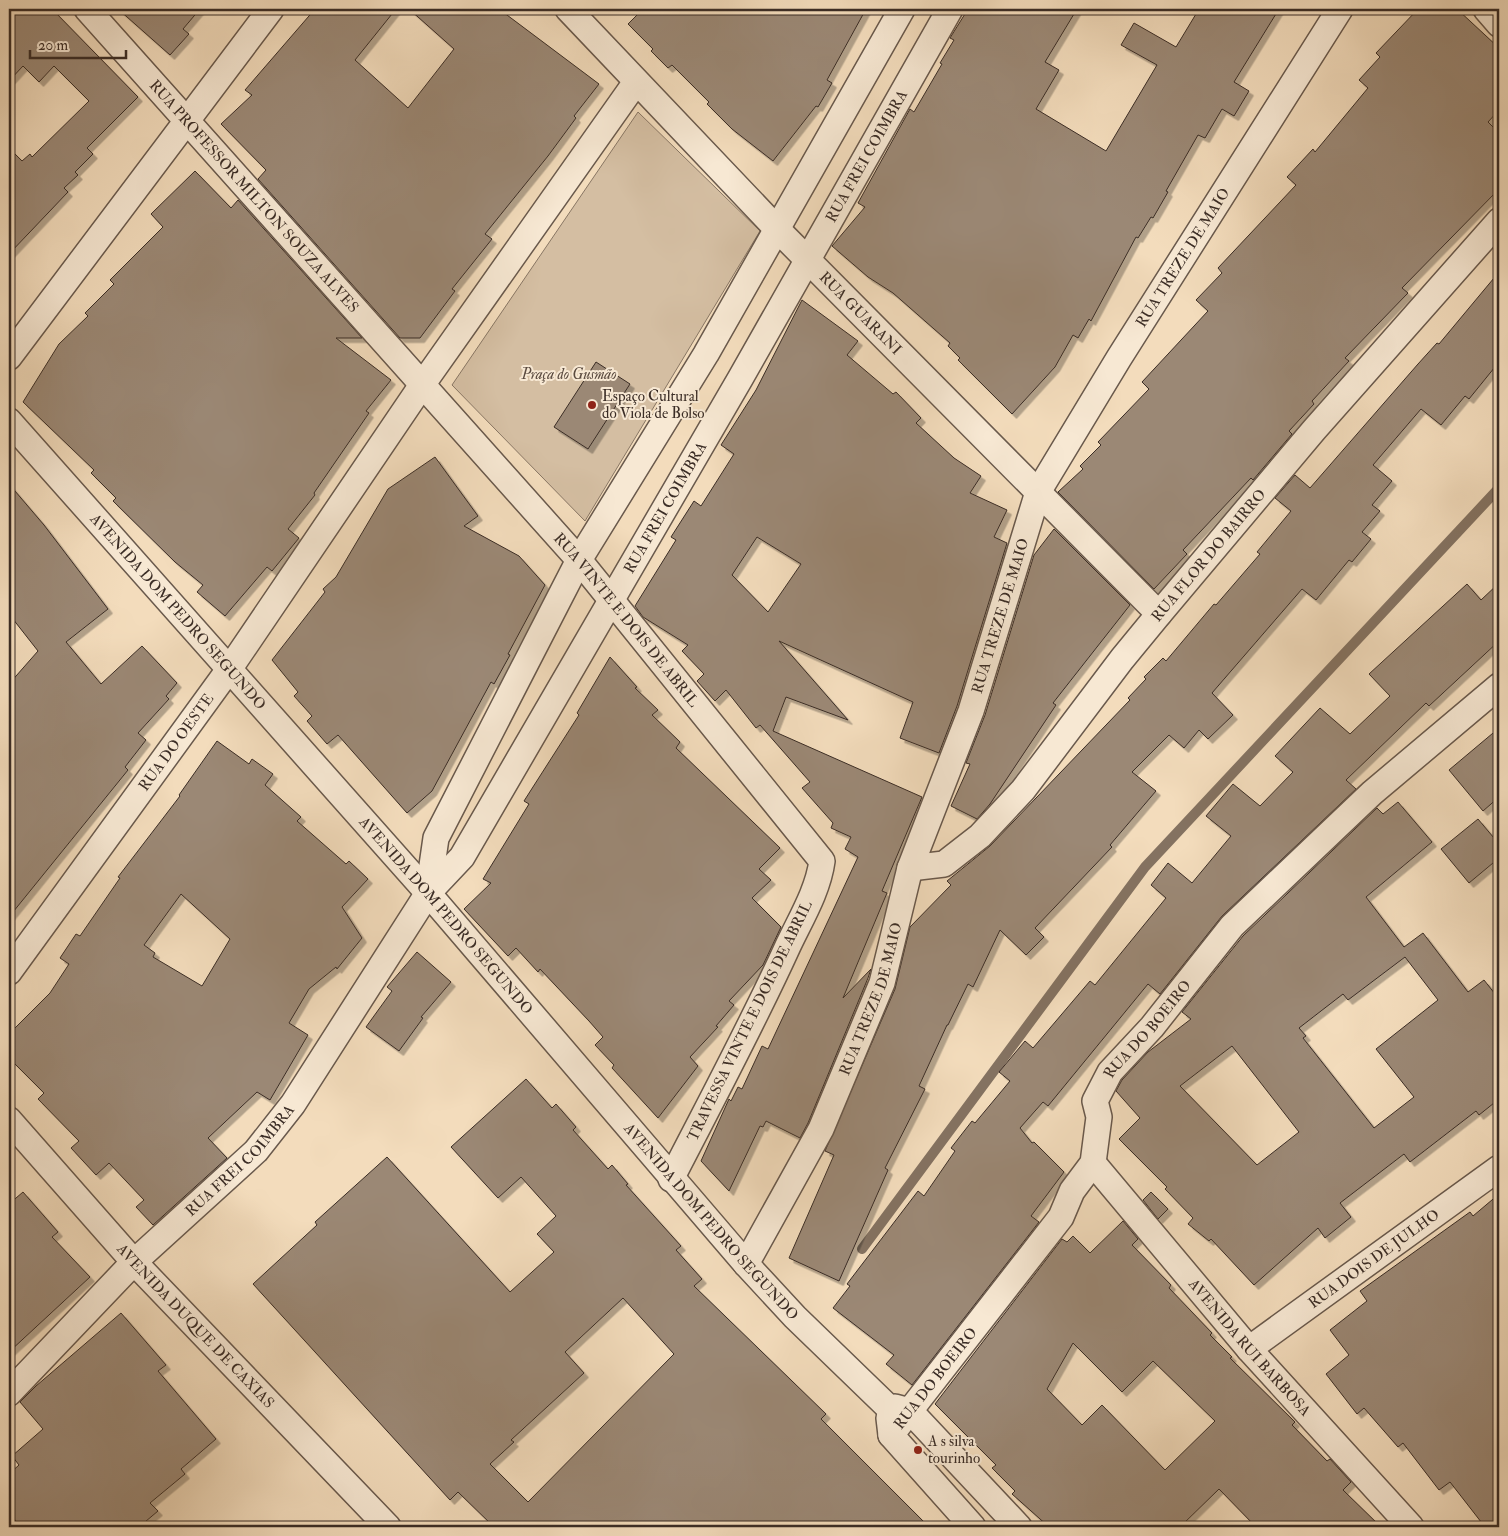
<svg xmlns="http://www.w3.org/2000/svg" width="1508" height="1536" font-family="'IM FELL Double Pica',serif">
  <defs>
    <filter id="shadow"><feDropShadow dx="4.5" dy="4.5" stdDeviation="0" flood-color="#0004"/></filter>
  </defs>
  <rect width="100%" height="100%" fill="#f3dcbc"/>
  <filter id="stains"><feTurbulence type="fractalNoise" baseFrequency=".004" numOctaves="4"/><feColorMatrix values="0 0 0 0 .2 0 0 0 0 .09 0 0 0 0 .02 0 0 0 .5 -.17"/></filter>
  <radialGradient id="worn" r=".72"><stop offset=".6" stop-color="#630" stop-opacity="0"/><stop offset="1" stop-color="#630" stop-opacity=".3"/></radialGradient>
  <path fill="#d4bea2" stroke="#887664" d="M638,112L760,231L585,521L452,385Z"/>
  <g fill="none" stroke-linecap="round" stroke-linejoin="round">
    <path stroke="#847261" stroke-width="10" d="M862,1249L1145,867L1499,488"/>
  </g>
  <path fill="#9b8874" stroke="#3b2d26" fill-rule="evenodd" filter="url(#shadow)" d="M9,9H52L138,97L87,148L93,154L75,172L78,175L64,188L68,192L9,254V148L22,161L30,154L32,157L89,101L54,66L39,82L23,66L9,81Z
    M118,9H200L183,29L189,34L170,55Z
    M315,9H396L355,60L408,108L454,49L409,9H499L599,84L574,116L576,118L548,156L485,234L492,239L452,289L455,291L420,338H400L258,179L266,170L221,124L252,95L245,90Z
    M643,9H866L827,80L832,83L818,107L816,106L773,161L732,129L707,104L709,102L672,65L668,68L651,51L653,49L628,24Z
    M968,9H1077L1045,62L1059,70L1036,109L1106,151L1157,65L1121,45L1134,23L1176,47L1199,9H1279L1234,82L1249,91L1234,116L1222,109L1205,138L1198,135L1166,191L1168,192L1153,218L1151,217L1138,238L1136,237L1091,321L1089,319L1078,338L1073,335L1055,367L1012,414L958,360L960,358L948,346L950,343L893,293L868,277L832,246L865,207L858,203L910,109L914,112L942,64L940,63L954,40L950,38Z
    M1418,9H1457L1499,48V110L1488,122L1499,133V189L1402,288L1408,293L1345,358L1349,361L1312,401L1314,404L1289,431L1292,434L1253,480L1251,478L1183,550L1187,554L1154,589L1058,492L1083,469L1080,466L1101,445L1098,442L1149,389L1142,382L1208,311L1196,300L1222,273L1218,268L1296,185L1287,177L1313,149L1315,152L1368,88L1359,80L1380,57L1376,53Z
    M195,171L231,208L238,200L362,338H336L391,380L366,411L369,413L314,493L315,495L288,529L299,538L272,571L267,567L225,616L197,592L203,585L175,562L113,501L116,498L91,473L94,470L23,402L59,344L88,316L85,313L114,284L110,280L163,227L151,214Z
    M1499,272V362L1469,399L1465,396L1441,425L1421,409L1373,465L1392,481L1372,505L1380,511L1362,532L1371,539L1352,562L1349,560L1316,600L1302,589L1212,693L1233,715L1208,739L1199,730L1184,748L1169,735L1132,772L1156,791L1110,845L1112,847L1035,928L1044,937L1026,955L1000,930L973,987L968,984L948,1025H947L919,1086L925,1089L885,1168L888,1170L839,1281L789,1258L834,1155L825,1151L895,989L910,927L951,885L947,881L990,846L1130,700L1128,698L1146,679L1144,677L1163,658L1166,661L1214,604L1216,605L1260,554L1257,552L1291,511L1275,498L1295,475L1310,488L1418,364L1437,343L1439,344Z
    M802,300L858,341L847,355L893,394L896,392L921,418L916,423L954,458L981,476L970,493L1007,510L994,537L1007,543L957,706L939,753L900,738L913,702L779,641L848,720L786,697L773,731L922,797L882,891L887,893L843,998L871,969L868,978L808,1123L800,1138L766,1121L763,1127L760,1126L729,1191L701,1161L729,1099L731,1101L738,1087L742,1089L762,1046L768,1049L858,857L845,849L851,837L831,828L833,823L802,788L810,782L760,725L756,728L726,690L715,701L697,681L704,674L682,651L688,645L643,617L635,606L676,540L671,537L694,501L701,506L734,454L721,445L756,390ZM757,537L801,564L768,612L732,575Z
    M596,362L630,384L588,449L554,427Z
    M435,457L478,516L464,526L519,556L545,585L508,654L510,655L494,684L491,682L432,791L407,813L338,735L327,744L307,721L312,716L294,696L298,692L272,660L325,592L323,589L336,577L388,489Z
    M9,484L44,525L108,609L66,642L101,684L142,646L177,683L166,696L169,699L138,733L146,740L125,767L128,770L9,917V684L38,651L9,614Z
    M1054,529L1130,605L1053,703L1056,705L990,804L977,819L951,806L970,764L966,763L985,715L1034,555Z
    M1499,583V641L1429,706L1426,703L1346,780L1356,789L1222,916L1160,994L1148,984L1048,1106L1043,1102L1020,1128L1032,1143L1034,1142L1064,1172L1031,1216L1039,1222L912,1385L886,1364L894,1355L833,1308L850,1286L847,1284L918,1191L924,1196L955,1151L951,1148L972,1121L975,1123L1010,1081L999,1072L1025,1041L1033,1048L1090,981L1095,985L1166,898L1151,885L1168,863L1192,883L1231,836L1206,816L1233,784L1260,806L1293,772L1275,756L1320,708L1350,734L1390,696L1369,674L1467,584L1481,600Z
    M610,657L637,687L635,688L658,710L652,715L680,742L676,748L780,848L759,869L771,880L752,898L781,927L763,965L729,1001L734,1005L716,1026L718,1027L690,1057L698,1066L658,1118L612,1068L614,1065L595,1045L603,1037L589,1021L540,969L538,972L516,948L508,956L464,909L491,883L483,879L529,804L524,801L579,715L577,713Z
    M1499,728V797L1483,811L1449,770Z
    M217,741L249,764L252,759L273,774L265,785L301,817L297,821L346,864L349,861L368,879L342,907L362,938L337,969L336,967L309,989L289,1023L308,1035L270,1100L257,1092L208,1138L227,1158L153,1225L136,1207L144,1200L109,1163L96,1175L71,1148L79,1141L38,1099L44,1093L9,1058V1034L50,993L69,964L60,958L76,934L80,936L120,878L118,877L180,796L179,795ZM181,894L230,939L202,986L153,957L155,953L144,945Z
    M1398,802L1432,842L1366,897L1404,947L1423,933L1468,992L1484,980L1499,999V1099L1479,1115L1476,1111L1410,1162L1404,1154L1340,1203L1351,1217L1325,1238L1318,1228L1254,1285L1211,1239L1209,1241L1188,1224L1193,1218L1165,1189L1167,1187L1119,1139L1140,1118L1116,1091L1122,1080L1148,1052L1191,1019L1182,1012L1243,936L1377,808L1383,814ZM1405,957L1438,1000L1376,1049L1414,1097L1374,1128L1303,1038L1306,1036L1299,1028L1343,994L1348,1000ZM1232,1046L1299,1132L1257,1165L1180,1086Z
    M1478,819L1499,844V858L1469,883L1441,849Z
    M417,952L451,982L421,1017L423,1018L399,1051L366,1027L392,991L387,987Z
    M526,1079L552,1108L556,1104L576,1127L573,1130L608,1169L612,1165L628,1184L626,1185L681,1246L676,1250L702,1279L694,1286L826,1414L821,1419L929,1527H494L458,1492L450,1500L253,1284L317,1225L315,1222L387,1157L510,1292L554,1252L537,1234L556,1216L521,1177L498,1198L451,1147ZM623,1298L674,1354L528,1502L490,1464L514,1442L511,1440L584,1373L565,1352Z
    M23,1192L58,1232L52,1237L90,1277L9,1352V1204Z
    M1151,1192L1168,1209L1158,1219L1143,1200Z
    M1499,1194V1527H1485L1450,1482L1439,1490L1403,1443L1398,1447L1364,1408L1357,1414L1326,1374L1349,1355L1330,1330L1367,1301L1360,1291L1470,1212L1473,1216Z
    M1123,1221L1138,1239L1132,1245L1171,1285L1169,1288L1212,1333L1210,1335L1232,1357L1230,1358L1295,1422L1292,1425L1327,1461L1330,1459L1351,1482L1343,1490L1381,1527H1256L1219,1489L1180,1527H1049L1012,1494L1015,1491L992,1468L996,1465L935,1404L1062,1239L1067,1242L1073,1236L1090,1253ZM1073,1343L1122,1392L1153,1361L1215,1421L1165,1470L1102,1405L1082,1425L1047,1389Z
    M121,1313L166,1365L158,1371L216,1439L181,1469L185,1474L150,1503L158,1511L139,1527H21L9,1513V1474L19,1465L12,1456L43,1429L20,1402L36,1386Z"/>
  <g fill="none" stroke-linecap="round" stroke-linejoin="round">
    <defs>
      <g id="minor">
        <path id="s1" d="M87,9L579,560L822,861C818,891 800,920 787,948C751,1027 710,1103 671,1179"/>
        <path id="s2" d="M568,9L778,230L1159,614"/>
        <path d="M1486,9L1499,24"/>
        <path d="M9,357L271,9"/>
        <path id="s3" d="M9,421L428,893L746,1264L795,1317L887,1406"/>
        <path id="s4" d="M910,868L944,864L980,836L1023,790L1122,659L1159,614L1314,430L1499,221"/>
        <path d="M428,893L436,838L579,560L706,354L902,9"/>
        <path id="s5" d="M9,972L230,668L422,385L636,82"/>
        <path id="s6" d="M9,1120L134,1262L388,1527"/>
        <path id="s7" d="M1093,1163L1249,1349L1411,1527"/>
        <path id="s8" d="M746,1264L821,1129L882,983L910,868L971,711L1038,492L1119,358L1340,9"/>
        <path id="s9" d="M1249,1349L1499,1168"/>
        <path id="s10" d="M9,1393L134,1262L256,1151L293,1104L428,893L462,857L740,379L950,9"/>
        <path d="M895,1407L910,1411L1019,1527"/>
        <path d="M889,1418L891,1435L973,1527"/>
        <path id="s11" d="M891,1435L1061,1217L1072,1191L1093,1163L1099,1117L1095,1101L1110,1072L1152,1027L1232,926L1372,793L1499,686"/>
      </g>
    </defs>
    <use href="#minor" stroke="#69594c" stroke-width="28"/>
    <use href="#minor" stroke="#f7e8d3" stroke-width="25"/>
  </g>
  <g fill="#8f2418" stroke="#f7e8d3" stroke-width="2">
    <circle cx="592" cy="405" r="5"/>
    <circle cx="918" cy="1450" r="5"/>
  </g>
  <g text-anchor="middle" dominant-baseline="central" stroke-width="4" stroke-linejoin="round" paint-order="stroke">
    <g font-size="15" fill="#3b2d26" stroke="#f7e8d3">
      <text stroke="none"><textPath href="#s10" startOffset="1515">RUA FREI COIMBRA</textPath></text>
      <text stroke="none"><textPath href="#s1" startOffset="251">RUA PROFESSOR MILTON SOUZA ALVES</textPath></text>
      <text stroke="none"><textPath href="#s8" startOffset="1104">RUA TREZE DE MAIO</textPath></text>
      <text stroke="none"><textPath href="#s2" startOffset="422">RUA GUARANI</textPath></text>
      <text stroke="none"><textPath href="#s10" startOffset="1110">RUA FREI COIMBRA</textPath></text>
      <text stroke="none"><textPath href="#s4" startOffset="442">RUA FLOR DO BAIRRO</textPath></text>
      <text stroke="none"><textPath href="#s3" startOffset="255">AVENIDA DOM PEDRO SEGUNDO</textPath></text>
      <text stroke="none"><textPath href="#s8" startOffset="699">RUA TREZE DE MAIO</textPath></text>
      <text stroke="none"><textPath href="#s1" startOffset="815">RUA VINTE E DOIS DE ABRIL</textPath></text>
      <text stroke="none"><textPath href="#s5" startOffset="284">RUA DO OESTE</textPath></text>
      <text stroke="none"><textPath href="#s3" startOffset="660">AVENIDA DOM PEDRO SEGUNDO</textPath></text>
      <text stroke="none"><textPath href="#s8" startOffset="294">RUA TREZE DE MAIO</textPath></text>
      <text transform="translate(750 1021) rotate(-64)">TRAVESSA VINTE E DOIS DE ABRIL</text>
      <text stroke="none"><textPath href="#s11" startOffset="492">RUA DO BOEIRO</textPath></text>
      <text stroke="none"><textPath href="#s10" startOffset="328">RUA FREI COIMBRA</textPath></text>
      <text stroke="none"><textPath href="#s3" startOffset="1065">AVENIDA DOM PEDRO SEGUNDO</textPath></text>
      <text stroke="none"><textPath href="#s9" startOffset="154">RUA DOIS DE JULHO</textPath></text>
      <text stroke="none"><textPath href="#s6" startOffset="278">AVENIDA DUQUE DE CAXIAS</textPath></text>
      <text stroke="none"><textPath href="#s7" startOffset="242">AVENIDA RUI BARBOSA</textPath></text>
      <text stroke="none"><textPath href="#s11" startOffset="72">RUA DO BOEIRO</textPath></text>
    </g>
    <g font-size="15" font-style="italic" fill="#5a4a3f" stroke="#f7e8d3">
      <text x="569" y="374">Praça do Gusmão</text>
    </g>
    <g font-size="15" fill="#3b2d26" stroke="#f7e8d3" text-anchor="start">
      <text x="602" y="396">Espaço Cultural<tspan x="602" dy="17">do Viola de Bolso</tspan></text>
      <text x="928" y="1441">A s silva<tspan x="928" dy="17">tourinho</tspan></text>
    </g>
  </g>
  <rect width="1508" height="1536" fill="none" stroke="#f3dcbc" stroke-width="30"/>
  <rect x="10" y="10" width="1488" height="1516" fill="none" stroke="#3b2d26" stroke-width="2.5"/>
  <rect x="15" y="15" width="1478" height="1506" fill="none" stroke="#3b2d26"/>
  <path d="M30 50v8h96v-8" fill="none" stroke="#3b2d26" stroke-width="2.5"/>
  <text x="38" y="50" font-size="15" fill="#3b2d26" stroke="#f7e8d3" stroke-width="4" paint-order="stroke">20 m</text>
  <rect width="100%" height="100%" filter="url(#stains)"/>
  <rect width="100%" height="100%" fill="url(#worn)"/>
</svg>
